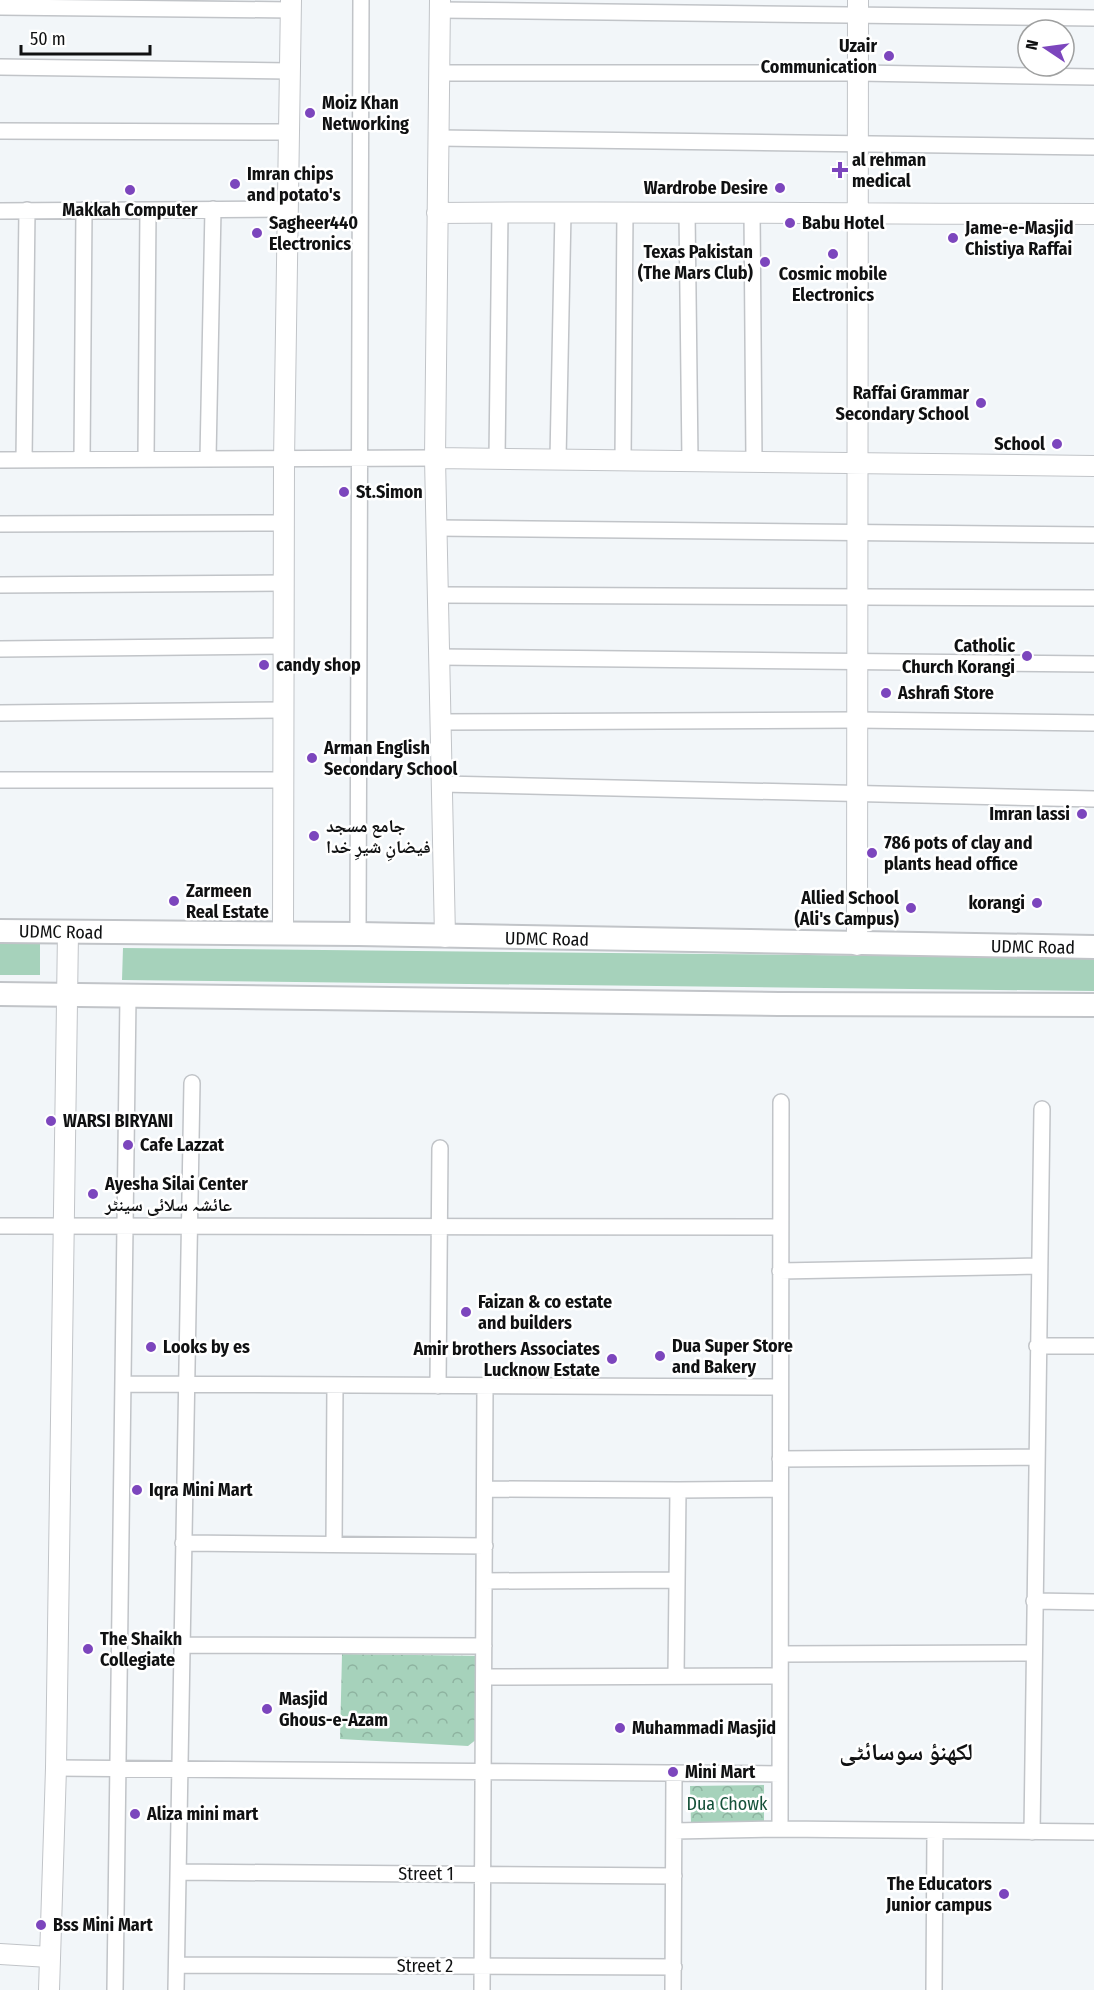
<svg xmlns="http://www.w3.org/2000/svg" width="1094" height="1990" font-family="'Fira Sans Condensed','Noto Naskh Arabic',sans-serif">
  <defs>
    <pattern id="forest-crowns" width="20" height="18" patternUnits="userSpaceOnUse" patternTransform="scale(1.5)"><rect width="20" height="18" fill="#a6d2bb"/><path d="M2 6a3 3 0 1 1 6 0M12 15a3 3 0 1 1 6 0" fill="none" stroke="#8eb3a0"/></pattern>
  </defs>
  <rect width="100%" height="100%" fill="#f2f6f9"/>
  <path fill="#a6d2bb" d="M0,942L40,943V975H0Z
    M123,948L1094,958V991L122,980Z"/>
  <path fill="url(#forest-crowns)" d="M342,1654L488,1656L487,1731L468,1746L340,1739Z
    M764,1785V1822L691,1823L690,1786Z"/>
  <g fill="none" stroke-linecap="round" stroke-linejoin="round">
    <defs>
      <path id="minor" d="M0,7L291,10
        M440,10L1094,18
        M0,67L289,71
        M439,73H859L1094,77
        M0,131L288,132
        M439,138L1094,147
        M0,211L286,209
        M752,211L754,461
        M687,212L690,460
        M208,458L213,209
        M146,459L148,210
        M497,459L500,212
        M558,459L563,212
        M0,460L435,458
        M24,460L27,210
        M82,460L84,210
        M623,460L625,212
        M0,524L283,523
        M436,528L1094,535
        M0,585L283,583
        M438,595L1094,598
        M0,649L283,646
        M439,657L1094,664
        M0,713L282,710
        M440,722L856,720L1094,723
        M0,780H282
        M442,784L1094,799
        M358,934L361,0
        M0,1226L779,1227
        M780,1271L1038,1266
        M1037,1346H1094
        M123,1384L779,1387
        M438,1386L440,1148
        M780,1459L1036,1457
        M485,1489L678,1490
        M183,1543L485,1546
        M334,1545L335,1385
        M484,1581L677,1580
        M1034,1601L1094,1602
        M182,1645L484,1646
        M781,1654L1034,1653
        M676,1676L678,1490L780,1489
        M484,1677L780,1676
        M56,1768L780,1774
        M780,1829L781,1102
        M674,1831L780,1829L1094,1832
        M1032,1832L1042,1109
        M178,1872L674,1876
        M177,1965L674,1967
        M115,1990L128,997
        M176,1990L192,1083
        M482,1990L485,1386
        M673,1990L674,1775
        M934,1990L935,1831"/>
      <path id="tertiary" d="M440,0L435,458L445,937
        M437,213C656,211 875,214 1094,214
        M435,458L1094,466
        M283,934L284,461L291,0
        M857,945L858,0
        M0,1954L49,1957
        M49,1990L56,1768L68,932"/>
      <path id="secondary" d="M0,931L358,934L1094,947
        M0,994L779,1004L1094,1005"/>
    </defs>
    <use href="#minor" stroke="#c1c4c8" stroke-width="18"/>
    <use href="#tertiary" stroke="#c1c4c8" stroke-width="22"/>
    <use href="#secondary" stroke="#c1c4c8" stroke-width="26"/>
    <use href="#minor" stroke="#fff" stroke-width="15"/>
    <use href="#tertiary" stroke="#fff" stroke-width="20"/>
    <use href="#secondary" stroke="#fff" stroke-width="22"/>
  </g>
  <g fill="#7c46bd" stroke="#fff" stroke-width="2">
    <circle cx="889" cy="56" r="6"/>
    <circle cx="310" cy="113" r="6"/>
    <path d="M837 161h6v6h6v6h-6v6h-6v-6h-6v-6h6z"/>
    <circle cx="235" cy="184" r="6"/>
    <circle cx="780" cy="188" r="6"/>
    <circle cx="130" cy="190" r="6"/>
    <circle cx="790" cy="223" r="6"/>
    <circle cx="257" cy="233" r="6"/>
    <circle cx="953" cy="238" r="6"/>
    <circle cx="833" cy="254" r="6"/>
    <circle cx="765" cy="262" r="6"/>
    <circle cx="981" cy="403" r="6"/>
    <circle cx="1057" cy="444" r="6"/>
    <circle cx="344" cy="492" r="6"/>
    <circle cx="1027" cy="656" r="6"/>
    <circle cx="264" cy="665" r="6"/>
    <circle cx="886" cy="693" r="6"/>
    <circle cx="312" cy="758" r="6"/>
    <circle cx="1082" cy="814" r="6"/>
    <circle cx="314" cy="836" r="6"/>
    <circle cx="872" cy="853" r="6"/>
    <circle cx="174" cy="901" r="6"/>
    <circle cx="1037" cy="903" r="6"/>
    <circle cx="911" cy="908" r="6"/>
    <circle cx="51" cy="1121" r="6"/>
    <circle cx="128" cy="1145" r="6"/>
    <circle cx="93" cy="1194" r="6"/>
    <circle cx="466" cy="1312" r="6"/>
    <circle cx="151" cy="1347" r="6"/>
    <circle cx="660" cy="1356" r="6"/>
    <circle cx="612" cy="1359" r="6"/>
    <circle cx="137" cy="1490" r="6"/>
    <circle cx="88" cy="1649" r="6"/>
    <circle cx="267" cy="1709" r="6"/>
    <circle cx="620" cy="1728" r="6"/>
    <circle cx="673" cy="1772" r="6"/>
    <circle cx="135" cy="1814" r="6"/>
    <circle cx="1004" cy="1894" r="6"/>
    <circle cx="41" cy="1925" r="6"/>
  </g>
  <g text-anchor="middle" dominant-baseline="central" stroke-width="5" stroke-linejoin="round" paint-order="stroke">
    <g font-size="18" font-weight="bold" fill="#101112" stroke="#fff" text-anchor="start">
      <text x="877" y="46" text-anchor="end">Uzair<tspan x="877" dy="21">Communication</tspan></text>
      <text x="322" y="103">Moiz Khan<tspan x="322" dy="21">Networking</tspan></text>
      <text x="852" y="160">al rehman<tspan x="852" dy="21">medical</tspan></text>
      <text x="247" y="174">Imran chips<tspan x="247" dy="21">and potato's</tspan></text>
      <text x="768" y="188" text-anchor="end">Wardrobe Desire</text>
      <text x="130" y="210" text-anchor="middle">Makkah Computer</text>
      <text x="269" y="223">Sagheer440<tspan x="269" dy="21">Electronics</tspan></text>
      <text x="802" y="223">Babu Hotel</text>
      <text x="965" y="228">Jame-e-Masjid<tspan x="965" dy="21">Chistiya Raffai</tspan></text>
      <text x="753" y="252" text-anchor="end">Texas Pakistan<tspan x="753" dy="21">(The Mars Club)</tspan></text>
      <text x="833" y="274" text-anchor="middle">Cosmic mobile<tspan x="833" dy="21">Electronics</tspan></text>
      <text x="969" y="393" text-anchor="end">Raffai Grammar<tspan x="969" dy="21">Secondary School</tspan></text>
      <text x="1045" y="444" text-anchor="end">School</text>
      <text x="356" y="492">St.Simon</text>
      <text x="1015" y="646" text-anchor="end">Catholic<tspan x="1015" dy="21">Church Korangi</tspan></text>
      <text x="276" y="665">candy shop</text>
      <text x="898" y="693">Ashrafi Store</text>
      <text x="324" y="748">Arman English<tspan x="324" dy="21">Secondary School</tspan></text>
      <text x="1070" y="814" text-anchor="end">Imran lassi</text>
      <text x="326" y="826">جامع مسجد<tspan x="326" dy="21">فیضانِ شیرِ خدا</tspan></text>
      <text x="884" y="843">786 pots of clay and<tspan x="884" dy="21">plants head office</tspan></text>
      <text x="186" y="891">Zarmeen<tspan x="186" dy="21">Real Estate</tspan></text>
      <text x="899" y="898" text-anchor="end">Allied School<tspan x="899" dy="21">(Ali's Campus)</tspan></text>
      <text x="1025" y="903" text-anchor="end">korangi</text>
      <text x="63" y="1121">WARSI BIRYANI</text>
      <text x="140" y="1145">Cafe Lazzat</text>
      <text x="105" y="1184">Ayesha Silai Center<tspan x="105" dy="21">عائشہ سلائی سینٹر</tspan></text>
      <text x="478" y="1302">Faizan &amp; co estate<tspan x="478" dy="21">and builders</tspan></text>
      <text x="672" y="1346">Dua Super Store<tspan x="672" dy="21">and Bakery</tspan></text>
      <text x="163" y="1347">Looks by es</text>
      <text x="600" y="1349" text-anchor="end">Amir brothers Associates<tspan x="600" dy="21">Lucknow Estate</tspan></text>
      <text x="149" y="1490">Iqra Mini Mart</text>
      <text x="100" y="1639">The Shaikh<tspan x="100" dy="21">Collegiate</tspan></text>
      <text x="279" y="1699">Masjid<tspan x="279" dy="21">Ghous-e-Azam</tspan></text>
      <text x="632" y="1728">Muhammadi Masjid</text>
      <text x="685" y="1772">Mini Mart</text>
      <text x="147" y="1814">Aliza mini mart</text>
      <text x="992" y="1884" text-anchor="end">The Educators<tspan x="992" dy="21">Junior campus</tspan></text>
      <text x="53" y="1925">Bss Mini Mart</text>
    </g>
    <g font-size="18" fill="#101112" stroke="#fff">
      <text transform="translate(61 932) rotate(1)">UDMC Road</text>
      <text transform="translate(547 939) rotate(1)">UDMC Road</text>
      <text transform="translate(1033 947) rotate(1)">UDMC Road</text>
      <text x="426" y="1874">Street 1</text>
      <text x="425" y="1966">Street 2</text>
    </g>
    <g font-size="18" fill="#155139" stroke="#fff">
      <text x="727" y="1804">Dua Chowk</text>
    </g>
    <g font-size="24" font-weight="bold" fill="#101112" stroke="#fff">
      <text x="906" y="1752">لکھنؤ سوسائٹی</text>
    </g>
  </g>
  <g transform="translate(1046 48) rotate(283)"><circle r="28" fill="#ffffff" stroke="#9fa0a0" stroke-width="1.5"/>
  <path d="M0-4.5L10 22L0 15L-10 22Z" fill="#7c46bd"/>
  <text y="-9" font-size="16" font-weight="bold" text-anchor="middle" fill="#101112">N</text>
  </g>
  <path d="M21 45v9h129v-9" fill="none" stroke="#101112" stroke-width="3"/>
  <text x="30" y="45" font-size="18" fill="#101112" stroke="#ffffff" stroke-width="4.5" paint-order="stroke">50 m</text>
</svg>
